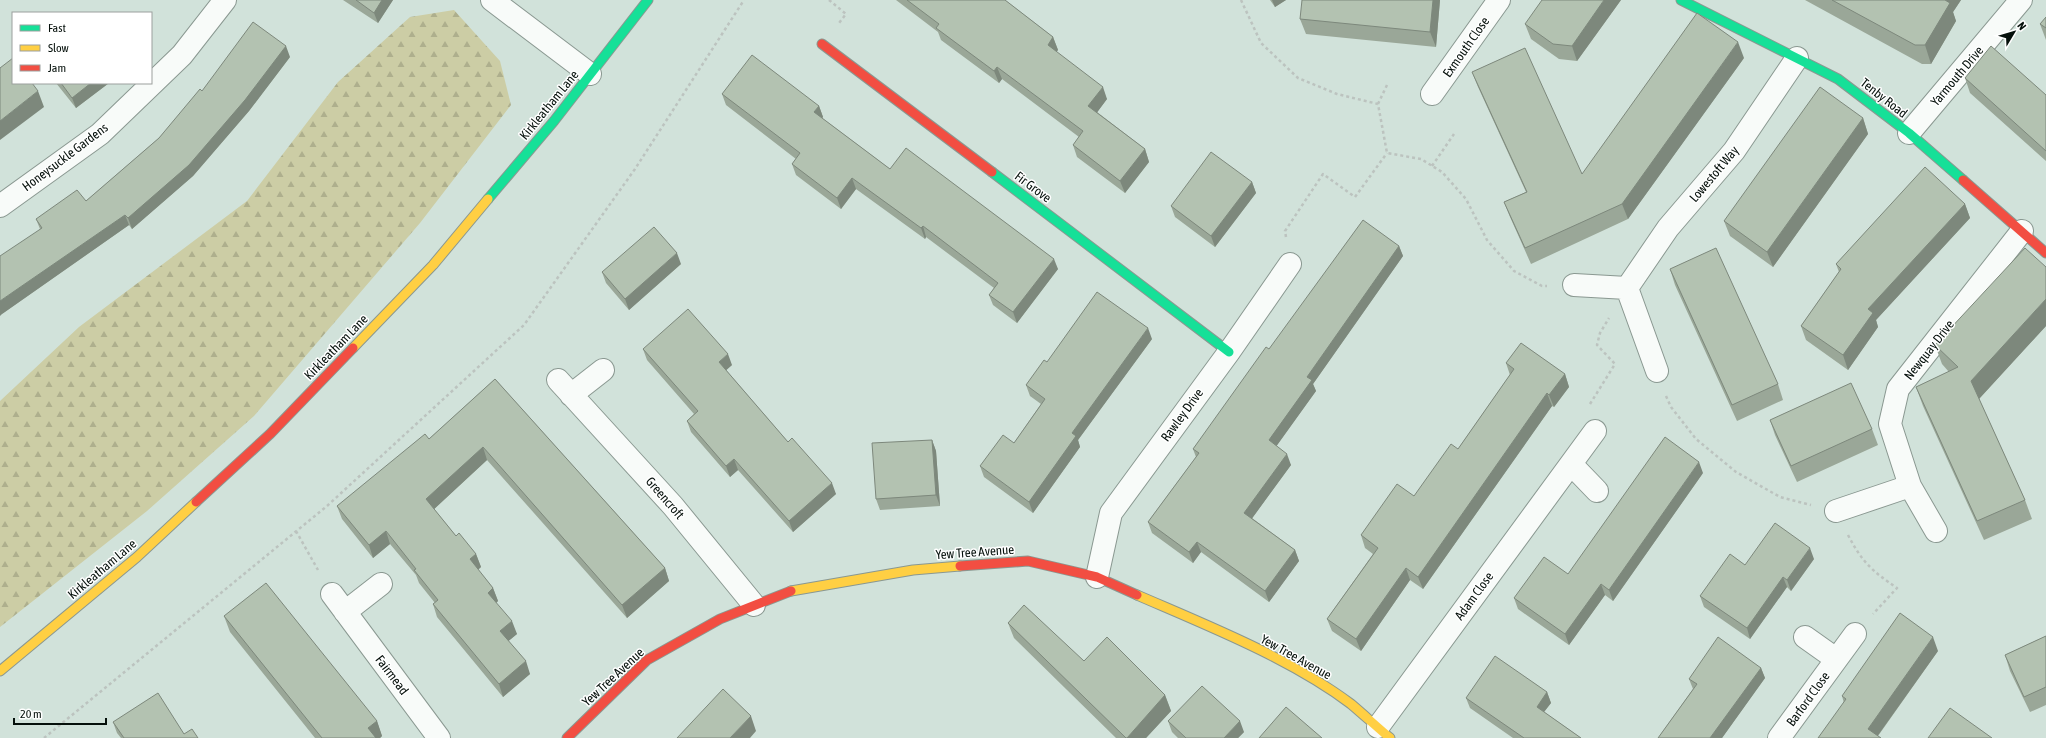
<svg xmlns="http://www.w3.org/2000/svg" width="2046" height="738" font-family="'Asap Condensed',sans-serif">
  <defs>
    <pattern id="forest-firs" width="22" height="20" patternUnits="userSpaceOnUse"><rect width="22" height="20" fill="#cccda5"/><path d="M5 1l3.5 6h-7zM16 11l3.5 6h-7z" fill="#aeaf8d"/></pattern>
  </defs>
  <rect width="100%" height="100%" fill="#d1e2da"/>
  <path fill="url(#forest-firs)" d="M454,10L500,61L511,105L420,223L254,416L147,511L0,627V401L79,327L247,201L338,82L410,17Z"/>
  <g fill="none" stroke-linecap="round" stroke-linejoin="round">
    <defs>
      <path id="street" d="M492,0L590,74
        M1432,94L1499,0
        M1909,133L2021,0
        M0,206L100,134L182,55L225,0
        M1574,285L1627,288
        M1657,371L1627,288L1668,228L1734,151L1797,58
        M558,380L673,506L754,605
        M571,395L603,370
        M1571,464L1597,491
        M1836,511L1910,486
        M1936,531L1910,486L1890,424L1898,389L2022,231
        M1097,577L1111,513L1229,352L1290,264
        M332,594L439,738
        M345,612L381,584
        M1805,637L1836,659
        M1378,727L1595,431
        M1779,738L1855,634"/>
      <path id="fast" d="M1681,0L1838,79L1909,133L1963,180
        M992,172L1229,352
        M488,199L554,121L648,0"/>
      <path id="slow" d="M353,348L433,265L488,199
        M791,591L913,570L960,566
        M1137,595C1206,625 1290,658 1351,704C1364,715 1377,727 1390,738
        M0,671L137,557L196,502"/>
      <path id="jam" d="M822,44L992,172
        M1963,180L2046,253
        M196,502L270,434L353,348
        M960,566L1028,561L1097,577L1137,595
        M567,738L647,660L720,619L791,591"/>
    </defs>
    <use href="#street" stroke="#8a9891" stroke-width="24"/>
    <use href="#fast" stroke="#8a9891" stroke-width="11"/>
    <use href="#slow" stroke="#8a9891" stroke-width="11"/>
    <use href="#jam" stroke="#8a9891" stroke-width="11"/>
    <path stroke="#bcc3bf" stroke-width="2.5" stroke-dasharray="3 3" stroke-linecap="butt" d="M829,0L846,14L839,23
      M1241,0L1261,43L1298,78L1337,94L1378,104L1387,153L1421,159L1442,172L1466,199L1487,240L1514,271L1542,286H1547
      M1378,104L1387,85
      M1432,166L1454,134
      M1286,237L1285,231L1323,174L1355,197L1387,153
      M1666,396L1671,407L1696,439L1736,472L1780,497L1811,505
      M1590,404L1615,364L1597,345L1600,333L1609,318
      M296,531L318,570
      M1848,535C1862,562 1872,571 1897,588L1873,614
      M44,738L327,506L524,325L635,169L744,0"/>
    <use href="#street" stroke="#f8fbf9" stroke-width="22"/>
    <use href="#fast" stroke="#16e098" stroke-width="9"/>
    <use href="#slow" stroke="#ffcf43" stroke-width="9"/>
    <use href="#jam" stroke="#f24e42" stroke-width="9"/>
  </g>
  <path fill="#9aa798" d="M343,0H393L378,23Z
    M896,0H1005L1053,37L1058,50L1056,52L1107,99L1097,112L1145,149L1149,162L1125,193L1077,157L1073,145L1079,137L1002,79L999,83L941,40L938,32Z
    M1270,0H1286L1275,7Z
    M1440,0L1436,47L1306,34L1300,19Z
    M1621,0L1577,61L1559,59L1531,39L1525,24Z
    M1805,0H1961L1953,12L1956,21L1931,64H1922Z
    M2046,17V40L2040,24Z
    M290,57L249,111L193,176L132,229L129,225L2,314L40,229L36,219L86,201L159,138L202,91Z
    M1744,58L1628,219L1531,264L1510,217L1504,202L1526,192L1478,87L1472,72L1582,174Z
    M1965,78L2046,95V161L1970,93Z
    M56,83H109L76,108Z
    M722,94L819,106L823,117L822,118L890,169L1058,269L1017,323L993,305L989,295L994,288L926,237L925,239L856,189L841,209L796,175L792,164L796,159L726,105Z
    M1863,118L1868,134L1773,267L1730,236L1724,221Z
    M1252,182L1256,193L1215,247L1175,217L1171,206Z
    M1965,204L1970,218L1876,320L1878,327L1848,370L1806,340L1801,326L1839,272L1836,264Z
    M1399,246L1403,256L1313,384L1316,391L1276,446L1291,465L1252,518L1295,550L1299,561L1269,602L1201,552L1193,563L1152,533L1148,522L1196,457L1193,449L1269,349Z
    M681,264L629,310L606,283L602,272Z
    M1670,269L1778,384L1783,400L1737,421L1675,285Z
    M2046,326L1979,399L2025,500L2032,519L1984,540L1923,406L1916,387L1949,372L1942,364L1935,345Z
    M1152,339L1078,440L1080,447L1033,513L984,477L980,466L1014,443L1041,404L1030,396L1026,385L1047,362Z
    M643,349L732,365L726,370L788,442L836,494L793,532L738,470L730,477L691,432L687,421L694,414L647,360Z
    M1506,363L1565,374L1569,387L1554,407L1552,406L1423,589L1410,580L1361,651L1332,631L1327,619L1373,554L1365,548L1361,535L1414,496L1458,449L1510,375Z
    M495,379L665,568L669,581L627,618L487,460L434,509L456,536L476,554L481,567L478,570L493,588L498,601L496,603L517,634L508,641L530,674L503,697L437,617L433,604L435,603L419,583L416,575L390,544L373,558L342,519L337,506L429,439Z
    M1770,420L1872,429L1878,445L1797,482L1775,435Z
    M932,440L936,451L940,506L880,510L876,499Z
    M1703,473L1613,601L1605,595L1569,645L1518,609L1514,598L1568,574Z
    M1814,559L1791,591L1787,587L1750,639L1704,607L1700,596L1745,565Z
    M224,616L377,721L382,736L380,738H315L230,632Z
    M1008,623L1084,661L1165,695L1171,711L1146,738H1116L1014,638Z
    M2046,636V705L2030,712L2010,671L2005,655Z
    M1938,651L1878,736L1818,738L1844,703L1842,696Z
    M1761,668L1765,678L1722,738H1658L1693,689L1689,679Z
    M1547,692L1551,703L1544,712L1581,738H1513L1470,708L1466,698Z
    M1168,721L1244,732L1238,738H1178L1172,732Z
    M113,722L184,734L198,738H121L117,733Z"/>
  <path fill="#7d887c" d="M382,0H393L378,23L374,13Z
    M1272,0H1286L1275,7Z
    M1433,0H1440L1436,47L1430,32Z
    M1604,0H1621L1577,61L1572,46Z
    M1943,0H1961L1953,12L1956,21L1931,64L1925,45Z
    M1053,37L1058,50L1052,57L1048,45Z
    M1738,42L1744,58L1628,219L1622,204Z
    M286,46L290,57L249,111L193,176L132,229L128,218Z
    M997,67L1002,79L999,83L994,71Z
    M91,83H109L76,108L72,98Z
    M1103,87L1107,99L1093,118L1088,106Z
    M38,91L44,107L0,140V121Z
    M819,106L823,117L818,123L814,112Z
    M1863,118L1868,134L1773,267L1767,252Z
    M1145,149L1149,162L1125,193L1120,181Z
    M852,178L856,189L841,209L837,198Z
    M1252,182L1256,193L1215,247L1211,236Z
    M1965,204L1970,218L1876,320L1878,327L1848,370L1843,355L1868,309Z
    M125,215L129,225L2,314L0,316V301Z
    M923,226L926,237L925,239L921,228Z
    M1399,246L1403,256L1313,384L1316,391L1273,451L1269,440L1307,377Z
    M677,253L681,264L629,310L625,299Z
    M1054,259L1058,269L1017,323L1013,312Z
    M2046,299V326L1978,400L1971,381Z
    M1148,328L1152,339L1078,440L1080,447L1033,513L1029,502L1072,433Z
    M728,354L732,365L723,373L719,362Z
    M1565,374L1569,387L1554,407L1549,395Z
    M1547,393L1552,406L1423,589L1418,577Z
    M932,440L936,451L940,506L936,495Z
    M483,447L487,460L431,512L426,499Z
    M1287,454L1291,465L1248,524L1244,513Z
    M734,459L738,470L730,477L726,466Z
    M1699,462L1703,473L1613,601L1609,590Z
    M832,483L836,494L793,532L789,521Z
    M386,531L390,544L373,558L369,545Z
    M1197,542L1201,552L1193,563L1189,552Z
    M1810,548L1814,559L1791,591L1787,580Z
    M1295,550L1299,561L1269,602L1265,591Z
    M476,554L481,567L475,572L470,559Z
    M665,568L669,581L627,618L622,605Z
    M1406,568L1410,580L1361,651L1356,639Z
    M1783,577L1787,587L1750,639L1747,628Z
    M1601,584L1605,595L1569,645L1565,634Z
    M493,588L498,601L493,606L488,593Z
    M512,621L517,634L505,644L500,631Z
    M1933,637L1938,651L1876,738L1868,729Z
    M526,661L530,674L503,697L499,684Z
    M1761,668L1765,678L1722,738H1710Z
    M1547,692L1551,703L1540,717L1537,707Z
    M1165,695L1171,711L1146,738H1127Z
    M751,716L756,731L750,738H730Z
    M377,721L382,736L380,738H372L368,728Z
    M1240,721L1244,732L1238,738H1224Z"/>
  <path fill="#b3c2b1" stroke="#7d887c" d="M356,0H382L374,13Z
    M907,0H1005L1053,37L1048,45L1103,87L1088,106L1145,149L1120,181L1073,145L1083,131L997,67L994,71L936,28L939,24Z
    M1302,0H1433L1430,32L1300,19Z
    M1542,0H1604L1572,46L1553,44L1525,24Z
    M1832,0H1945L1950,3L1925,45H1915Z
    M1697,13L1738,42L1622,204L1525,248L1504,202L1527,192L1472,72L1525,48L1582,174Z
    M2046,17V28L2040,24Z
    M253,22L286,46L245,100L189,165L128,218L125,215L0,301V256L42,228L36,219L77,190L86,201L159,138L200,89L202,91Z
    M1991,46L2046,95V151L1965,78Z
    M752,55L819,106L814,112L890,169L906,148L1054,259L1013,312L989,295L998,283L923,226L921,228L852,178L837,198L792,164L800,153L722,94Z
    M13,58V83H32L38,91L0,121V68Z
    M61,83H91L72,98Z
    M1820,87L1863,118L1767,252L1724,221Z
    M1211,152L1252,182L1211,236L1171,206Z
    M1925,167L1965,204L1868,309L1873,313L1843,355L1801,326L1841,269L1836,264Z
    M1363,220L1399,246L1307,377L1312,380L1269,440L1287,454L1244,513L1295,550L1265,591L1197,542L1189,552L1148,522L1199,453L1193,449L1266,347L1269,349Z
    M654,227L677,253L625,299L602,272Z
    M1716,248L1778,384L1732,405L1670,269Z
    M2025,248L2046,267V299L1971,381L2025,500L1977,521L1916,387L1958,367L1935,345Z
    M1097,292L1148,328L1072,433L1076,436L1029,502L980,466L1003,435L1014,443L1045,399L1026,385L1044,360L1047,362Z
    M688,309L728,354L719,362L788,442L792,438L832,483L789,521L734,459L726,466L687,421L698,411L643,349Z
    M1521,343L1565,374L1549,395L1547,393L1418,577L1406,568L1356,639L1327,619L1378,548L1361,535L1397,484L1414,496L1451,444L1458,449L1514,369L1506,363Z
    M495,379L665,568L622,605L483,447L426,499L456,536L459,533L476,554L470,559L493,588L488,593L512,621L500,631L526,661L499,684L433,604L438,600L414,570L416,569L386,531L369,545L337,506L425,434L429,439Z
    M1851,383L1872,429L1791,466L1770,420Z
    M1665,437L1699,462L1609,590L1601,584L1565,634L1514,598L1544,557L1568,574Z
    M932,440L936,495L876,499L872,443Z
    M1775,523L1810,548L1787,580L1783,577L1747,628L1700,596L1730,554L1745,565Z
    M266,583L377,721L368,728L376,738H322L224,616Z
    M1024,605L1084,661L1107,637L1165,695L1127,738H1126L1008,623Z
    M1900,613L1933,637L1868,729L1881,738H1818L1846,699L1842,696Z
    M2046,636V687L2024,697L2005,655Z
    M1718,637L1761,668L1710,738H1658L1697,684L1689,679Z
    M1495,656L1547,692L1537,707L1581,738H1524L1466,698Z
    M1202,686L1240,721L1224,738H1186L1168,721Z
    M723,689L751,716L730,738H677Z
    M158,693L184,734L192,729L198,738H124L113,722Z
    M1286,707L1322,738H1259Z
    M1950,708L1992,738H1928Z"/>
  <g text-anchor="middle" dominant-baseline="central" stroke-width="3" stroke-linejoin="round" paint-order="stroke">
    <g font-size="13" fill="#05100b" stroke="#fff">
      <text transform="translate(1466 47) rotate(-55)">Exmouth Close</text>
      <text transform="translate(1957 76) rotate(-50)">Yarmouth Drive</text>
      <text transform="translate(1884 98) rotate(38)">Tenby Road</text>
      <text transform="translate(549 105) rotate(-51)">Kirkleatham Lane</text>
      <text transform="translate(65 157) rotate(-37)">Honeysuckle Gardens</text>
      <text transform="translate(1714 174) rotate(-50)">Lowestoft Way</text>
      <text transform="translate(1033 187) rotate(37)">Fir Grove</text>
      <text transform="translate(336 347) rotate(-46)">Kirkleatham Lane</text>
      <text transform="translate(1929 350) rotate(-52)">Newquay Drive</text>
      <text transform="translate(1182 415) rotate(-54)">Rawley Drive</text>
      <text transform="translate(665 498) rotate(49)">Greencroft</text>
      <text transform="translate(975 552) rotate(-4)">Yew Tree Avenue</text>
      <text transform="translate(102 569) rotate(-40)">Kirkleatham Lane</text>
      <text transform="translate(1474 596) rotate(-54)">Adam Close</text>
      <text transform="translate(1296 657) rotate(29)">Yew Tree Avenue</text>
      <text transform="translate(392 675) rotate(53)">Fairmead</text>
      <text transform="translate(613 677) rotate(-43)">Yew Tree Avenue</text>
      <text transform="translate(1808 699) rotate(-54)">Barford Close</text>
    </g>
  </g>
  <rect x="12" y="12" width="140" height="72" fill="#ffffff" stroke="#9b9f9d"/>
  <rect x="20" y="25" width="20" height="6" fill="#16e098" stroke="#9b9f9d"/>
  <text x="48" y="32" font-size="12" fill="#05100b">Fast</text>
  <rect x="20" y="45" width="20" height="6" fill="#ffcf43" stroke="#9b9f9d"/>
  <text x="48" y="52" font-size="12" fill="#05100b">Slow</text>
  <rect x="20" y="65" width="20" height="6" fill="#f24e42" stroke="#9b9f9d"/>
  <text x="48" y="72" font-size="12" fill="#05100b">Jam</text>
  <g transform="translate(2014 32) rotate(52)" stroke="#ffffff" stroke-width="3" paint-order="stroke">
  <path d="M0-3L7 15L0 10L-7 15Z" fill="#05100b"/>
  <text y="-6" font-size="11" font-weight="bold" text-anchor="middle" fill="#05100b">N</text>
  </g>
  <path d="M14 718v6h92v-6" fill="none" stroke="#05100b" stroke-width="2"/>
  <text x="20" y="718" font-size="12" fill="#05100b" stroke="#ffffff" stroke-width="3" paint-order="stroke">20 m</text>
</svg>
